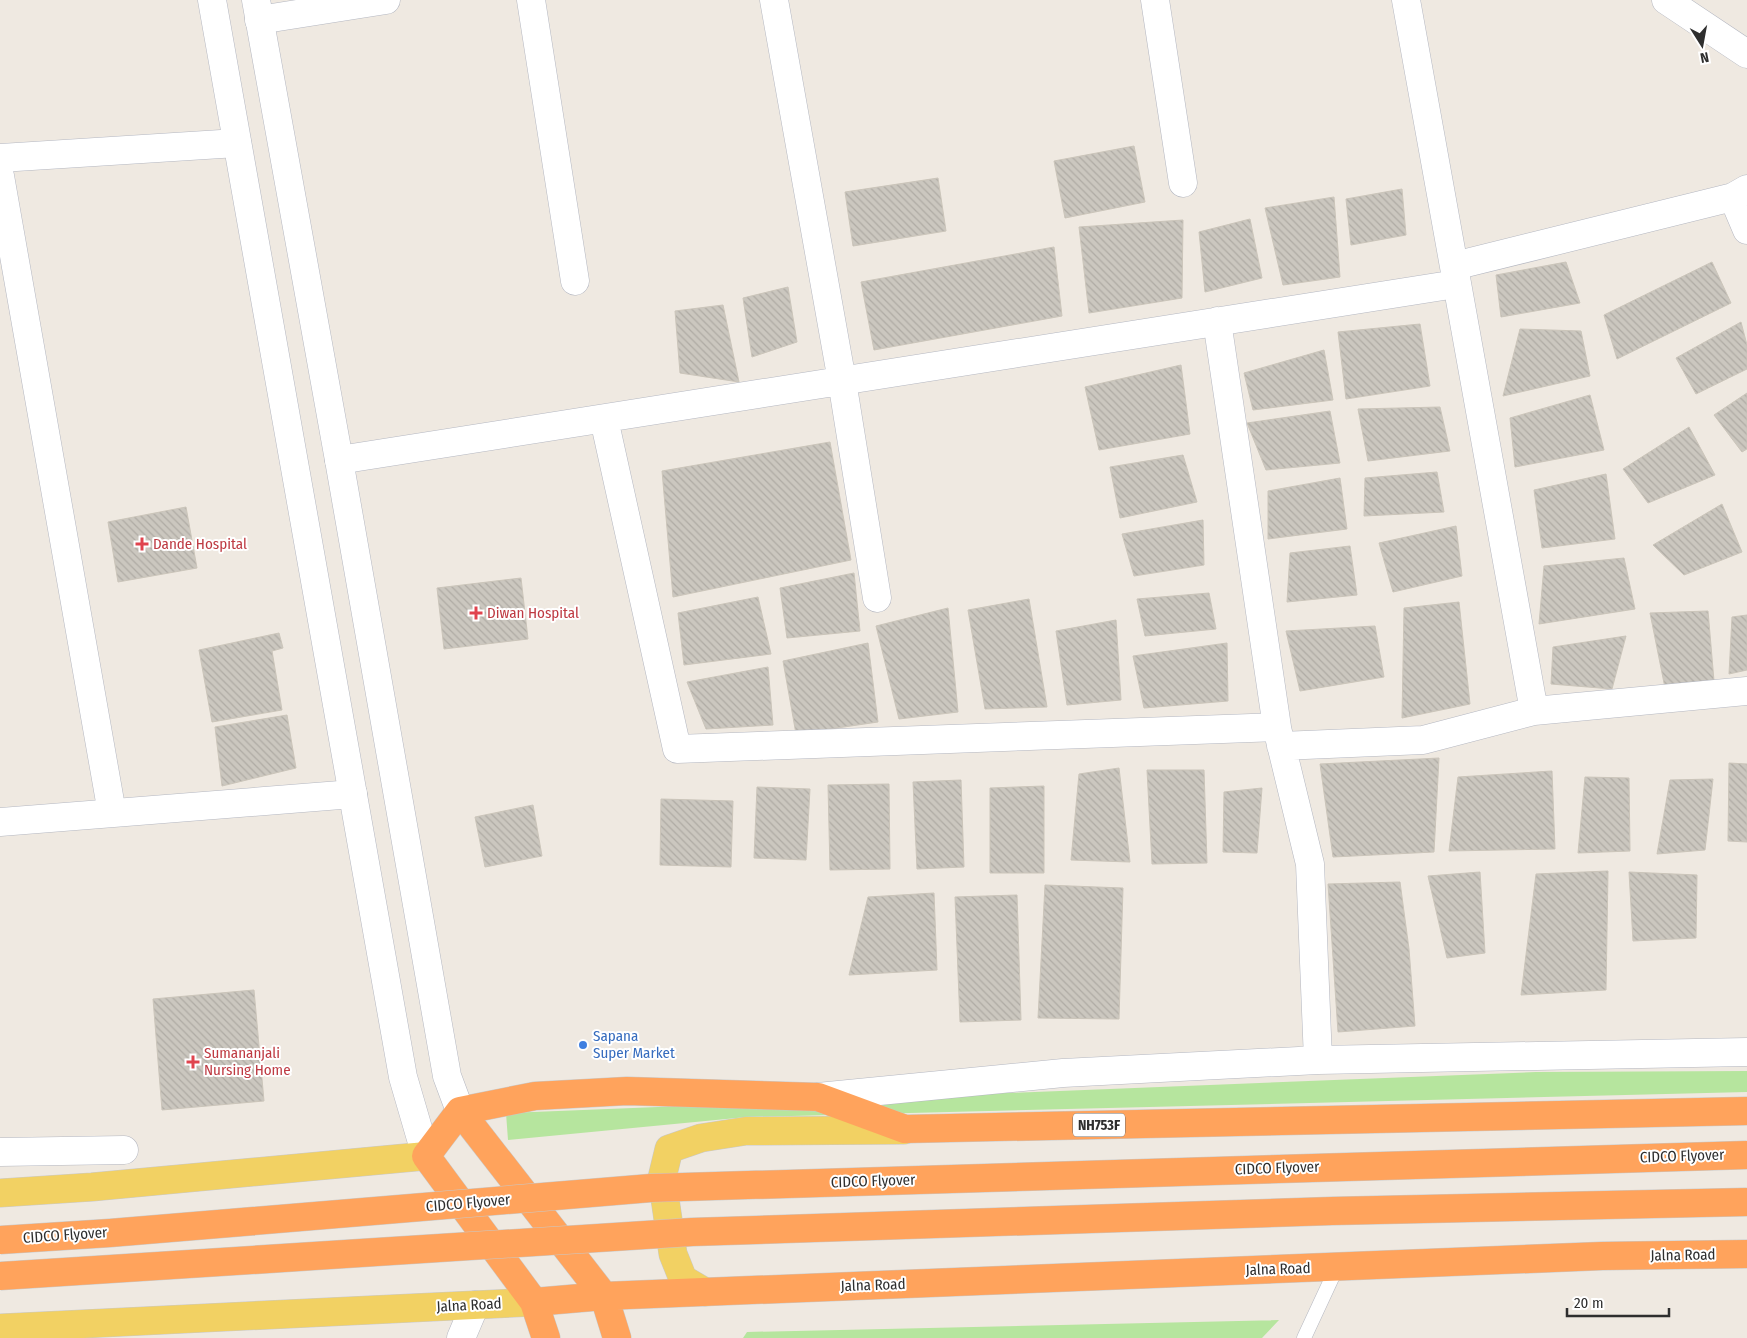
<svg xmlns="http://www.w3.org/2000/svg" width="1747" height="1338" font-family="'Fira Sans Condensed',sans-serif">
  <defs>
    <pattern id="building-back-hatch" width="6" height="6" patternUnits="userSpaceOnUse" patternTransform="scale(1.25)"><rect width="6" height="6" fill="#cbc7bf"/><path d="M-1 5l2 2M0 0l6 6M5-1l2 2" fill="none" stroke="#afaba4"/></pattern>
  </defs>
  <rect width="100%" height="100%" fill="#efe9e1"/>
  <path fill="#b6e59e" d="M1747,1071V1092L747,1117L508,1140L506,1113L1536,1072Z
    M1279,1320L1262,1338H743L747,1332Z"/>
  <path fill="url(#building-back-hatch)" stroke="#cbc5ba" d="M1134,146L1145,202L1065,218L1054,161Z
    M938,178L946,231L853,246L845,192Z
    M1402,189L1406,235L1351,245L1346,199Z
    M1334,197L1340,277L1283,285L1265,208Z
    M1250,219L1262,278L1205,292L1199,232Z
    M1183,220L1182,298L1089,313L1079,227Z
    M1054,247L1062,316L874,350L861,282Z
    M1566,262L1580,303L1501,317L1496,275Z
    M1712,262L1731,303L1617,359L1604,315Z
    M788,287L797,342L752,357L743,298Z
    M723,305L739,382L680,373L675,311Z
    M1741,322L1747,345V369L1696,394L1676,358Z
    M1420,324L1430,386L1346,399L1338,332Z
    M1520,329L1581,331L1590,376L1503,396Z
    M1324,350L1333,400L1253,410L1244,373Z
    M1181,365L1190,434L1099,450L1085,387Z
    M1747,393V449L1742,452L1714,415Z
    M1590,395L1604,450L1515,467L1510,418Z
    M1440,407L1450,451L1368,461L1358,409Z
    M1330,411L1340,463L1266,470L1247,423Z
    M1689,427L1715,475L1648,503L1623,469Z
    M830,442L851,560L673,597L662,471Z
    M1183,455L1197,502L1120,518L1110,467Z
    M1437,472L1444,512L1364,516L1365,478Z
    M1606,474L1615,539L1542,548L1534,490Z
    M1340,478L1347,529L1268,539V491Z
    M1722,504L1742,552L1684,575L1653,545Z
    M186,507L197,568L118,582L108,522Z
    M1203,520L1204,565L1134,576L1122,534Z
    M1456,526L1462,576L1393,592L1379,543Z
    M1350,546L1357,595L1287,602L1290,553Z
    M1624,558L1635,609L1539,624L1544,566Z
    M854,573L860,631L787,638L780,588Z
    M521,578L528,639L444,649L437,588Z
    M1209,593L1216,629L1145,636L1137,599Z
    M758,597L771,654L684,665L678,613Z
    M1029,599L1047,707L985,709L968,610Z
    M1459,602L1470,704L1402,718L1404,608Z
    M948,608L958,712L899,719L876,626Z
    M1708,611L1714,681L1667,698L1650,613Z
    M1747,615V670L1729,674L1732,617Z
    M1116,620L1121,700L1067,705L1056,631Z
    M1375,626L1384,677L1300,691L1286,631Z
    M279,633L283,648L272,651L282,710L212,722L199,650Z
    M1626,636L1612,689L1551,684L1553,647Z
    M868,643L878,722L796,734L783,661Z
    M1227,643L1228,701L1144,708L1133,656Z
    M768,667L773,725L706,729L687,682Z
    M287,715L296,768L222,786L215,727Z
    M1439,758L1434,852L1333,857L1320,764Z
    M1729,763L1747,764V842L1728,841Z
    M1119,768L1130,862L1071,860L1079,774Z
    M1147,770H1204L1207,863L1152,864Z
    M1552,771L1555,849L1449,851L1458,777Z
    M1585,777L1629,778L1630,851L1578,853Z
    M1713,779L1705,850L1657,854L1670,780Z
    M961,780L964,867L917,869L913,782Z
    M889,784L890,869L830,870L828,785Z
    M1044,786V873H990V788Z
    M757,787L810,789L806,860L754,858Z
    M1262,788L1257,853L1223,852L1224,792Z
    M661,799L733,801L731,867L660,865Z
    M533,805L542,856L485,867L475,817Z
    M1608,871L1606,990L1521,995L1536,874Z
    M1480,872L1485,953L1447,958L1428,876Z
    M1629,872L1697,875L1696,938L1633,941Z
    M1400,882L1409,949L1415,1026L1338,1032L1328,884Z
    M1045,885L1123,888L1119,1019L1038,1018Z
    M934,893L937,970L849,975L868,897Z
    M1017,895L1021,1020L960,1022L955,897Z
    M254,990L264,1101L162,1110L153,999Z"/>
  <g fill="none" stroke-linecap="round" stroke-linejoin="round">
    <defs>
      <path id="lane" d="M1304,1338L1337,1267"/>
      <path id="street" d="M531,0L575,281
        M774,0L842,381L877,598
        M1155,0L1183,183
        M1406,0L1534,711
        M1666,0L1747,54
        M259,20L386,0
        M0,158L237,143
        M0,176L112,813
        M1747,189L1733,197L1747,230
        M1454,266L1733,197
        M604,419L677,749L1277,727L1217,321
        M339,460L1456,284
        M1277,728L1310,864L1318,1060
        M1281,746L1423,740L1534,711L1747,691
        M0,822L353,794
        M818,1097L1063,1073L1318,1060L1747,1052
        M0,1152L124,1150
        M461,1338L475,1305"/>
      <path id="secondary" d="M212,0L403,1077L426,1156
        M256,0L339,460L447,1076L460,1111"/>
      <path id="primary" d="M0,1193L92,1187L426,1156
        M705,1292L683,1279L673,1254L662,1178L669,1149L701,1138L746,1131L904,1130
        M0,1328L534,1302"/>
      <path id="highway" d="M460,1111L604,1296L617,1338
        M534,1302L604,1296L1602,1256L1747,1254
        M546,1338L534,1302L426,1156L460,1111L535,1096L627,1091L818,1097L905,1129L1747,1111"/>
    </defs>
    <use href="#lane" stroke="#b4b7c1" stroke-width="15"/>
    <use href="#street" stroke="#b4b7c1" stroke-width="29"/>
    <use href="#secondary" stroke="#b4b7c1" stroke-width="29"/>
    <use href="#primary" stroke="#c9c9c9" stroke-width="29"/>
    <use href="#highway" stroke="#c9c9c9" stroke-width="29"/>
    <use href="#lane" stroke="#fff" stroke-width="14"/>
    <use href="#street" stroke="#fff" stroke-width="28"/>
    <use href="#secondary" stroke="#fff" stroke-width="28"/>
    <use href="#primary" stroke="#f2d163" stroke-width="28"/>
    <use href="#highway" stroke="#ffa35c" stroke-width="28"/>
    <defs>
      <path id="highway-bridge" d="M0,1240L110,1233L651,1188L1747,1155
        M0,1276L692,1232L1332,1211L1747,1202"/>
    </defs>
    <use href="#highway-bridge" stroke="#c9c9c9" stroke-width="29" stroke-linecap="butt"/>
    <use href="#highway-bridge" stroke="#ffa35c" stroke-width="28"/>
  </g>
  <g fill="#e0444e" stroke="#fff" stroke-width="2">
    <path d="M139.5 536.5h5v5h5v5h-5v5h-5v-5h-5v-5h5z"/>
    <path d="M473.5 605.5h5v5h5v5h-5v5h-5v-5h-5v-5h5z"/>
    <path d="M190.5 1054.5h5v5h5v5h-5v5h-5v-5h-5v-5h5z"/>
  </g>
  <circle fill="#3f7fe0" stroke="#fff" stroke-width="2" cx="583" cy="1045" r="5"/>
  <g text-anchor="middle" dominant-baseline="central" stroke-width="4" stroke-linejoin="round" paint-order="stroke">
    <rect fill="#fff" stroke="#6d6d6d" stroke-width="1" x="1073" y="1113.5" width="52" height="23" rx="4"/>
    <g font-size="14" font-weight="bold" fill="#2e2e2e">
      <text x="1099" y="1125">NH753F</text>
    </g>
    <g font-size="15" fill="#be3a42" stroke="#fff" text-anchor="start">
      <text x="153" y="544">Dande Hospital</text>
      <text x="487" y="613">Diwan Hospital</text>
      <text x="204" y="1053">Sumananjali<tspan x="204" dy="17">Nursing Home</tspan></text>
    </g>
    <g font-size="15" fill="#366cbe" stroke="#fff" text-anchor="start">
      <text x="593" y="1036">Sapana<tspan x="593" dy="17">Super Market</tspan></text>
    </g>
    <g font-size="15" fill="#2e2e2e" stroke="#fff">
      <text transform="translate(1682 1156) rotate(-2)">CIDCO Flyover</text>
      <text transform="translate(1277 1168) rotate(-2)">CIDCO Flyover</text>
      <text transform="translate(873 1181) rotate(-2)">CIDCO Flyover</text>
      <text transform="translate(468 1203) rotate(-5)">CIDCO Flyover</text>
      <text transform="translate(65 1235) rotate(-4)">CIDCO Flyover</text>
      <text transform="translate(1683 1255) rotate(-1)">Jalna Road</text>
      <text transform="translate(1278 1269) rotate(-2)">Jalna Road</text>
      <text transform="translate(873 1285) rotate(-2)">Jalna Road</text>
      <text transform="translate(469 1305) rotate(-3)">Jalna Road</text>
    </g>
  </g>
  <g transform="translate(1702 45) rotate(169)" stroke="#ffffff" stroke-width="4" paint-order="stroke">
  <path d="M0-4L9 19L0 12L-9 19Z" fill="#2e2e2e"/>
  <text y="-8" font-size="14" font-weight="bold" text-anchor="middle" fill="#2e2e2e">N</text>
  </g>
  <path d="M1567 1308v8h102v-8" fill="none" stroke="#2e2e2e" stroke-width="2.5"/>
  <text x="1574" y="1308" font-size="15" fill="#2e2e2e" stroke="#ffffff" stroke-width="4" paint-order="stroke">20 m</text>
</svg>
